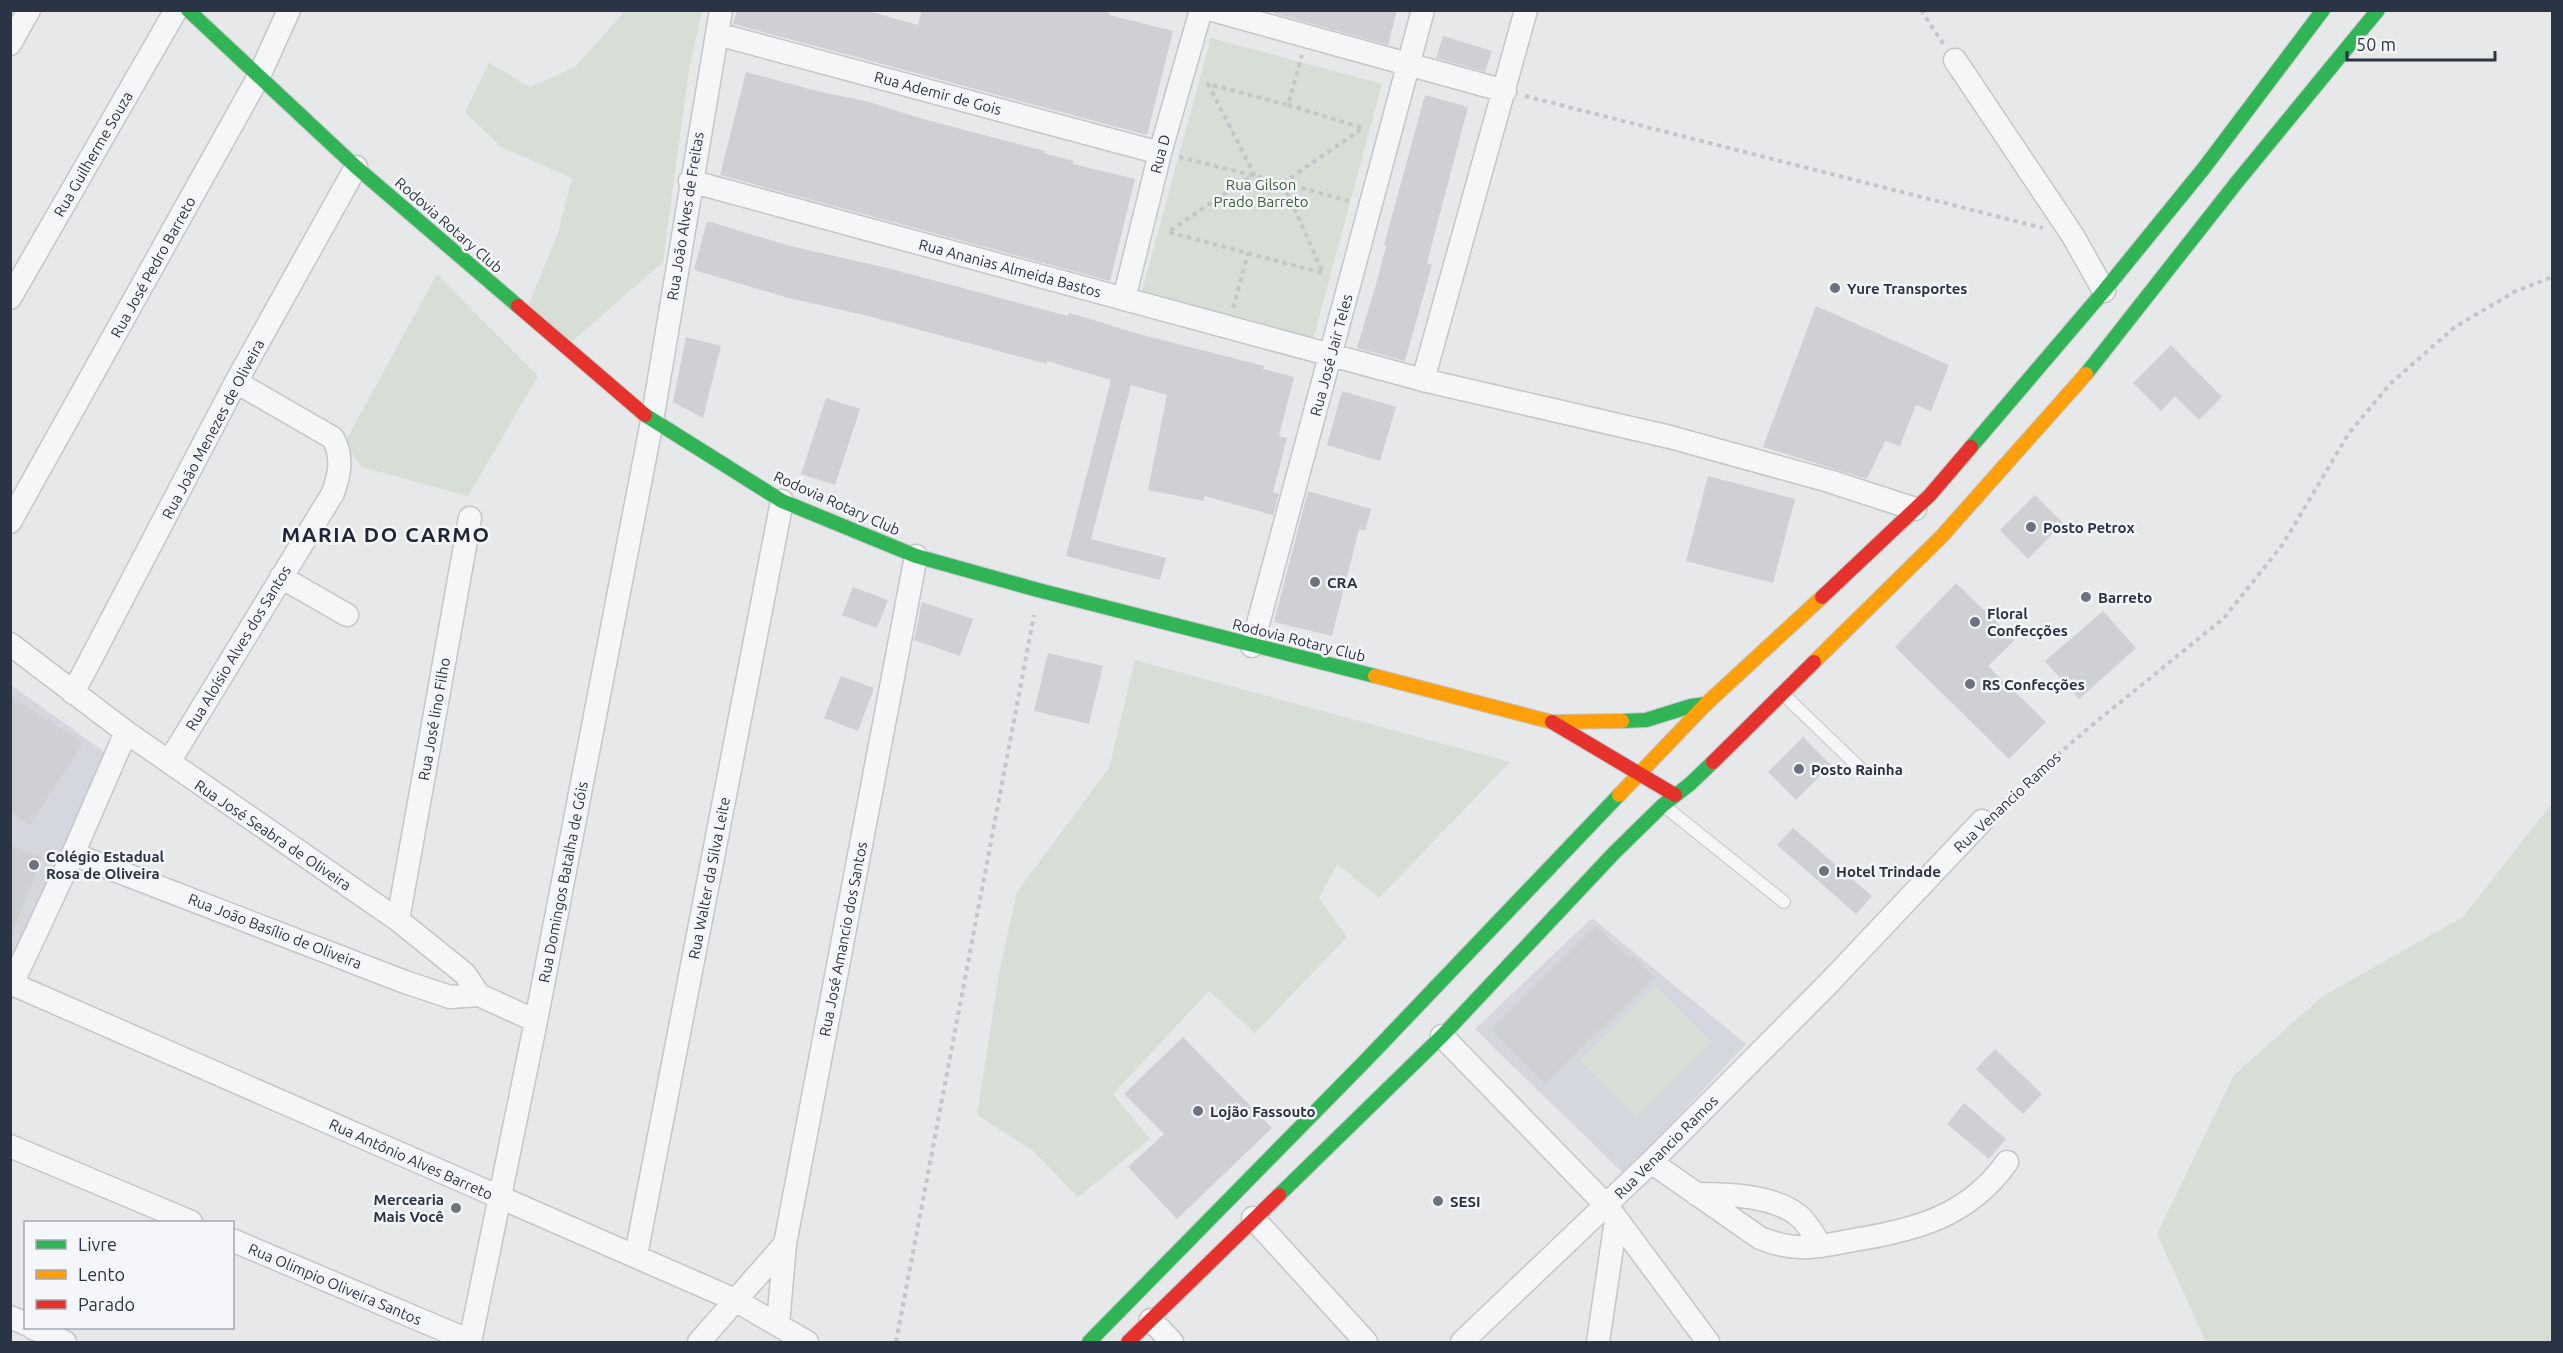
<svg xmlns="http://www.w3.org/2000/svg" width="2563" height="1353" font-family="Ubuntu,sans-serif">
  <rect width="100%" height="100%" fill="#e6e8ea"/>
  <path fill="#d4d7dd" d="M11,685L106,753L11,976Z
    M1592,918L1746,1044L1624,1174L1475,1029Z"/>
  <path fill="#d6ded6" d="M625,11H702L689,69L663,262L569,344L529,304L558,233L572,178L501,147L465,112L489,63L530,87L575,67Z
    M1211,38L1382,84L1311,347L1139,301Z
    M437,274L538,376L468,496L362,467L344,444Z
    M1135,660L1510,762L1379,898L1337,864L1319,898L1347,937L1255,1033L1209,991L1113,1094L1150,1139L1078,1197L1033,1151L977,1115L999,974L1017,892L1109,768Z
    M2552,803V1342H2206L2157,1234L2234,1075L2323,996L2463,917Z
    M1656,986L1712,1042L1637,1117L1580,1061Z"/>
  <path fill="#ced0d3" d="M737,10H864L918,25L922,10H1101L1110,13L1109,15L1173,31L1147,135L733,24Z
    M1274,10H1397L1388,45L1273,13Z
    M1443,36L1492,51L1485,72L1436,58Z
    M746,72L821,92L866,101L916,117L1045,151L1044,153L1073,161V164L1135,179L1110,281L720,175Z
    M1425,95L1468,107L1427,263L1432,265L1405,361L1357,348L1379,274L1386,246L1384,245Z
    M707,221L790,246L887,268L1068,316L1069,313L1087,318L1135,333L1264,366L1263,369L1294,377L1279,436L1287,438L1273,492L1279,494L1273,515L1204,496V501L1148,490L1167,395L1131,385L1091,539L1166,558L1160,580L1066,556L1111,380L1047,361V364L864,315L789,298L694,270Z
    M1816,306L1949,365L1931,411L1916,405L1900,446L1885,441L1867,479L1763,447Z
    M686,337L721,346L703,418L673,402Z
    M2171,345L2222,397L2199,420L2175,396L2161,411L2133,383Z
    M1342,391L1396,407L1380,461L1327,445Z
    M826,398L860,409L835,485L801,474Z
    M1708,476L1795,499L1773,583L1686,561Z
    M1308,491L1371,509L1365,531L1359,529L1332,636L1274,622Z
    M2035,495L2063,523L2028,559L2000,530Z
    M1956,583L2015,640L1988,666L2046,722L2009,759L1895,647Z
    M853,587L888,600L877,628L842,615Z
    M922,602L973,619L960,656L914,640Z
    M2103,611L2136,648L2079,699L2045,661Z
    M1048,653L1103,666L1089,724L1034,711Z
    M841,676L874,688L858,731L824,718Z
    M10,696L83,743L30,825L10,812Z
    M1803,737L1831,765L1796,800L1768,772Z
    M1793,828L1872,896L1856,914L1777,845Z
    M10,845L42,857L12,935H10Z
    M1596,926L1629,959L1633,956L1654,977L1545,1084L1491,1030Z
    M1183,1037L1272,1128L1177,1219L1128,1167L1164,1134L1124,1094Z
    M1995,1049L2042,1094L2023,1114L1976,1069Z
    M1964,1103L2006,1139L1989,1159L1947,1124Z"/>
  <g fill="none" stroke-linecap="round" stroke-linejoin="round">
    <defs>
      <path id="lane" d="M1783,694L1863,771
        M1663,805L1784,902"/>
      <path id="street" d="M1212,10L1505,91
        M717,34L1160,153
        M10,44L29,10
        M1955,60L2073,236L2104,291
        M690,181L1423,380L1670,437L1829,481L1915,509
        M10,298L176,10
        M1124,299L1160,153L1201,10
        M1423,380L1526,10
        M10,522L259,76L289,10
        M281,577L347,615
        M10,644L126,732L398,920L465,974L479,995L536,1021
        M1252,646L1423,10
        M73,693L236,382L356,167
        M169,762L333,493C340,473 343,457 333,438L236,382
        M73,854L405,982L450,997L479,995
        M398,920L470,518
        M10,983L735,1300L807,1342
        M12,984L73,854L126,732
        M1442,1036L1607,1206L1708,1342
        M10,1146L191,1222
        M1651,1162L1760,1238C1797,1253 1816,1247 1854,1240C1916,1230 1969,1216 2007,1162
        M1696,1194C1726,1194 1774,1195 1799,1216C1808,1223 1814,1236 1821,1246
        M1253,1218L1366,1342
        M232,1240L470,1341
        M636,1255L782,501
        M10,1317L26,1324
        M1151,1320L1172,1342
        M778,1324L785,1244L916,556
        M33,1328L65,1342
        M470,1342L536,1021L652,421L721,10
        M699,1342L785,1244
        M1462,1342L1651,1162L1827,985L1982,821
        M1598,1342L1616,1220"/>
      <path id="fast" d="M188,10L356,167L518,306
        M2086,374L2237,182L2378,10
        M645,415L782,501L916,556L1038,590L1375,676
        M1971,447L2104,291L2204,168L2323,10
        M1622,721L1646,720L1691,706L1706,704
        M1279,1195L1442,1036L1614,853L1663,805L1690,784L1713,762
        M1089,1342L1367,1059L1619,795"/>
      <path id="slow" d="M1814,662L1942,536L2086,374
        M1375,676L1552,722L1622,721
        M1619,795L1706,704L1822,597"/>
      <path id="jam" d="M518,306L645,415
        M1822,597L1930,495L1971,447
        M1552,722L1675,795
        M1713,762L1814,662
        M1128,1342L1279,1195"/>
    </defs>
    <use href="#lane" stroke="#c4c6c8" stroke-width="14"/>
    <use href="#street" stroke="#c4c6c8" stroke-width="25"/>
    <use href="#fast" stroke="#c4c6c8" stroke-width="16"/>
    <use href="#slow" stroke="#c4c6c8" stroke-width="16"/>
    <use href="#jam" stroke="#c4c6c8" stroke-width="16"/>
    <path stroke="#c5c6ca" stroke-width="4" stroke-dasharray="4.5 4.5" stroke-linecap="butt" d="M1921,10L1944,45
      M1525,96L2043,228
      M1179,157L1283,183L1323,273L1168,232L1254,174L1208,84L1288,105L1302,55
      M1283,183L1363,128L1288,105
      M1284,183L1352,202
      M1233,308L1248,253
      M1996,808L2091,726L2224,618L2283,544L2349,433L2391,383L2455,327L2514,292L2552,277
      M896,1342L1034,615"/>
    <use href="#lane" stroke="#f5f6f7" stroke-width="12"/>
    <use href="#street" stroke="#f5f6f7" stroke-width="22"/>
    <use href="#fast" stroke="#30b455" stroke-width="14"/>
    <use href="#slow" stroke="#ff9f0a" stroke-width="14"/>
    <use href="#jam" stroke="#e5322d" stroke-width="14"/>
  </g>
  <g fill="#6c737f" stroke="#f4f6f9" stroke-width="2">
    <circle cx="1835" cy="288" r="6"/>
    <circle cx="2031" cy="527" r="6"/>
    <circle cx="1315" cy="582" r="6"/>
    <circle cx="2086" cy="597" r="6"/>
    <circle cx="1975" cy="622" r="6"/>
    <circle cx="1970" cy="684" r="6"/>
    <circle cx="1799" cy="769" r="6"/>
    <circle cx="34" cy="865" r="6"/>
    <circle cx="1824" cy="871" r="6"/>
    <circle cx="1198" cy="1111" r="6"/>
    <circle cx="1438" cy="1201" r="6"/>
    <circle cx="456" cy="1208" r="6"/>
  </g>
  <g text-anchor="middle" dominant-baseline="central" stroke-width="5" stroke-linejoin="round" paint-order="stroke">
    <g font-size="15" fill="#2b3445" stroke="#f4f6f9">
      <text transform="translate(938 93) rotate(15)">Rua Ademir de Gois</text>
      <text transform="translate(93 154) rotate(-60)">Rua Guilherme Souza</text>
      <text transform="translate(1160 154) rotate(-75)">Rua D</text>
      <text transform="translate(685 216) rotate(-81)">Rua João Alves de Freitas</text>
      <text transform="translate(449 225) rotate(41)">Rodovia Rotary Club</text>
      <text transform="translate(153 267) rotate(-61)">Rua José Pedro Barreto</text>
      <text transform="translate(1010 268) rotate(15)">Rua Ananias Almeida Bastos</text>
      <text transform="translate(1331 355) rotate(-75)">Rua José Jair Teles</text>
      <text transform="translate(213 429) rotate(-62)">Rua João Menezes de Oliveira</text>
      <text transform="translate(837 503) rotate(24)">Rodovia Rotary Club</text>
      <text transform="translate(1299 640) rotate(14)">Rodovia Rotary Club</text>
      <text transform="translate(238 648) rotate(-59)">Rua Aloísio Alves dos Santos</text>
      <text transform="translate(434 719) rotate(-80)">Rua José lino Filho</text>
      <text transform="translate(2007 802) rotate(-43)">Rua Venancio Ramos</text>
      <text transform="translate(273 835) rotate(34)">Rua José Seabra de Oliveira</text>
      <text transform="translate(709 878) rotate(-79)">Rua Walter da Silva Leite</text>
      <text transform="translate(563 882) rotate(-79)">Rua Domingos Batalha de Góis</text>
      <text transform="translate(275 931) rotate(21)">Rua João Basílio de Oliveira</text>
      <text transform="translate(843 939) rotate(-79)">Rua José Amancio dos Santos</text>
      <text transform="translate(1666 1147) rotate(-45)">Rua Venancio Ramos</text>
      <text transform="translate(411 1159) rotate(24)">Rua Antônio Alves Barreto</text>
      <text transform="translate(335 1284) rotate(23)">Rua Olimpio Oliveira Santos</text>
    </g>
    <g font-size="15" fill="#3f6138" stroke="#f4f6f9">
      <text x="1261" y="184">Rua Gilson<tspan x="1261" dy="17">Prado Barreto</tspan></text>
    </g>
    <g font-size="15" font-weight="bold" fill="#2b3445" stroke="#f4f6f9" text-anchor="start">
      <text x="1847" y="288">Yure Transportes</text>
      <text x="2043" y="527">Posto Petrox</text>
      <text x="1327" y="582">CRA</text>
      <text x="2098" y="597">Barreto</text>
      <text x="1987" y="613">Floral<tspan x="1987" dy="17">Confecções</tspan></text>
      <text x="1982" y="684">RS Confecções</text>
      <text x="1811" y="769">Posto Rainha</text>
      <text x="46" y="856">Colégio Estadual<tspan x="46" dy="17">Rosa de Oliveira</tspan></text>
      <text x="1836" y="871">Hotel Trindade</text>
      <text x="1210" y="1111">Lojão Fassouto</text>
      <text x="444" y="1199" text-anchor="end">Mercearia<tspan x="444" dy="17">Mais Você</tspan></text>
      <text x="1450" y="1201">SESI</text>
    </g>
    <g font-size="21" font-weight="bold" letter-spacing="1.5" fill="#1d2536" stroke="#f4f6f9">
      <text x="386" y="534">MARIA DO CARMO</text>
    </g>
  </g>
  <rect width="2563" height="1353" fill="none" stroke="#2b3445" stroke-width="24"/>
  <rect x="24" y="1221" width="210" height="108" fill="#f4f6f9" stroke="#a4a8b1" stroke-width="1.5"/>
  <rect x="36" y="1240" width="30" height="9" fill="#30b455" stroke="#a4a8b1" stroke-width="1.5"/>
  <text x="78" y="1251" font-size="18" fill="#2b3445">Livre</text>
  <rect x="36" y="1270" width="30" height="9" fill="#ff9f0a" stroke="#a4a8b1" stroke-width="1.5"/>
  <text x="78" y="1281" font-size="18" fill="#2b3445">Lento</text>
  <rect x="36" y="1300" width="30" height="9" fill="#e5322d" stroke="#a4a8b1" stroke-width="1.5"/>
  <text x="78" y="1311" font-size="18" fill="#2b3445">Parado</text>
  <path d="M2347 51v9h148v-9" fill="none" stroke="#2b3445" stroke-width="3"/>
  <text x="2356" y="51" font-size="18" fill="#2b3445" stroke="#f4f6f9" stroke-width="4.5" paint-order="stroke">50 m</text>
</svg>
